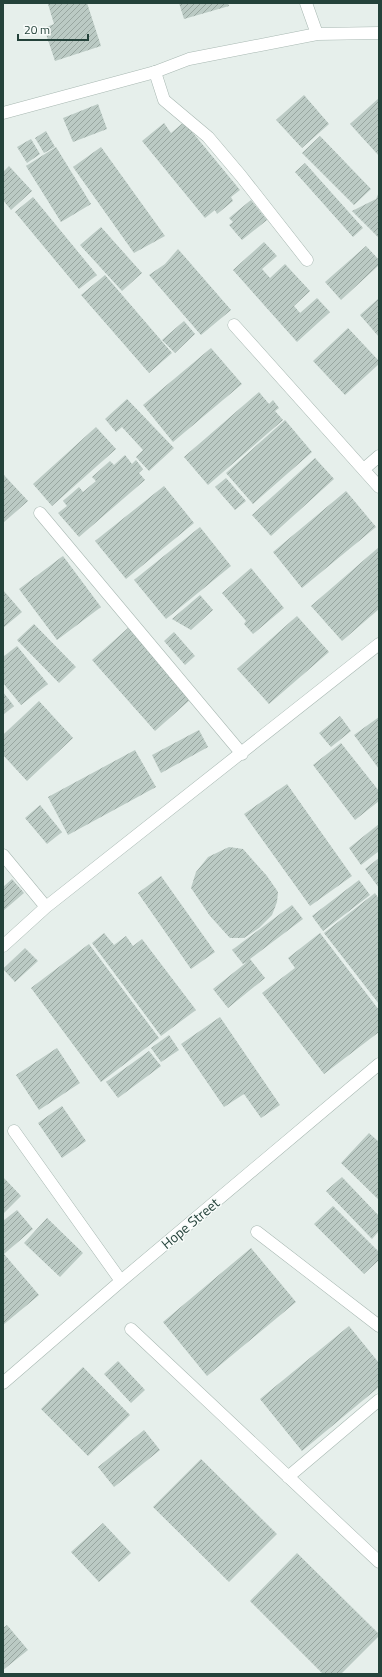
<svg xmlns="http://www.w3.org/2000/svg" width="382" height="1677" font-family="'Titillium Web',sans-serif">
  <defs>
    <pattern id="building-hatch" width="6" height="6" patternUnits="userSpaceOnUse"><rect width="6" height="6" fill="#bbcac4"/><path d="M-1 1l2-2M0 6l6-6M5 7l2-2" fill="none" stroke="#98a6a0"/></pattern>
  </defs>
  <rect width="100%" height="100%" fill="#e6efeb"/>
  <path fill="url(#building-hatch)" d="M51,3H87L101,46L55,61L44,28L54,24L48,4Z
    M179,3H228L229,6L184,19Z
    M304,95L329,124L302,148L276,120Z
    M379,98V156L350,124Z
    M98,104L107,129L73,142L63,118Z
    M184,122L240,190L231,197L233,201L217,214L215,210L205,218L142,141L164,123L171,133Z
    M46,131L55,147L44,153L35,138Z
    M320,136L371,189L354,205L302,153Z
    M31,139L40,154L27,163L17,147Z
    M56,147L91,204L61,222L26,166Z
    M101,147L165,236L134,253L73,167Z
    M305,163L363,228L353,237L295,172Z
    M9,166L32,191L11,210L3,200V172Z
    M379,192V238L352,211L376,199Z
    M33,197L97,275L79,289L15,212Z
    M251,200L267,220L242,240L229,225L233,222L229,218Z
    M101,227L142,273L122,291L80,245Z
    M264,242L277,256L262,269L270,278L285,264L310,291L294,306L300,313L317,298L330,312L297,342L233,270Z
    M366,246L379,260V265L341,300L325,282Z
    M178,249L231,310L201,335L149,275L165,264Z
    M105,275L172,353L149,373L81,295Z
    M379,298V337L360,315Z
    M184,321L195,334L175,353L162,340Z
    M348,328L379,361V364L345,395L313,361Z
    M211,348L242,384L173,442L143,405Z
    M259,392L269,404L273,400L279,408L275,411L283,420L208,485L184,457Z
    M127,399L174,448L149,471L136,457L143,450L122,427L116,432L105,419Z
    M285,420L312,452L253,504L226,473Z
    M96,427L116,449L52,506L33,484Z
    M125,455L132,464L136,460L143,469L139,473L145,480L79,537L58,513L67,506L63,501L79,487L83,492L96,481L92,477L110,461L114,465Z
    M315,458L334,479L271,536L252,515Z
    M3,474L28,501L3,523Z
    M226,478L246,501L235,510L215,487Z
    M164,486L194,523L126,579L95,541Z
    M346,491L376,527L302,588L273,552Z
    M200,527L231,566L166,619L134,580Z
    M379,547V609L342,641L311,606Z
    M63,556L101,607L57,640L19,589Z
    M251,568L284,608L253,634L244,624L246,621L222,593Z
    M3,590L22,612L3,628Z
    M200,595L213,610L191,630L172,619Z
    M297,616L329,652L269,704L237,669Z
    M34,624L76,667L59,683L17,640Z
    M128,628L191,699L155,731L92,660Z
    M174,632L195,656L185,665L164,641Z
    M17,646L48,684L21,705L3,683V657Z
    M3,692L14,706L3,715Z
    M39,701L73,738L27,781L3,755V735Z
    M340,716L351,731L331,747L319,733Z
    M379,717V769L354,735Z
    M199,730L208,747L161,773L152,755Z
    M341,743L379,791V801L355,820L313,765Z
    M135,750L156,787L68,835L48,797Z
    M287,784L352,876L310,906L244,814Z
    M40,805L62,832L47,844L25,818Z
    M379,824V851L361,865L349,848Z
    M229,847L243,849L267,876L278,892L277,902L272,915L259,928L244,938H230L210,916L191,888L196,872L208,857Z
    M379,858V888L365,869Z
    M161,876L215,952L191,969L138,893Z
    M12,879L24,893L3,911V887Z
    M359,880L370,895L323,931L312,916Z
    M375,893L379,899V1004L324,933Z
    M292,905L303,919L250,959L265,978L228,1008L213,989L247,962L243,964L232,950Z
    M104,933L114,945L126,936L133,946L142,939L196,1010L161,1036L92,943Z
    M320,933L379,1010V1032L324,1074L262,993L295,968L288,958Z
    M89,944L159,1038L101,1082L31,988Z
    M25,948L38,961L15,982L3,969Z
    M220,1017L280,1105L261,1118L244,1094L224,1107L181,1044Z
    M169,1035L179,1050L161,1062L151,1048Z
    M57,1048L80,1083L39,1110L16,1075Z
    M149,1051L161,1066L118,1098L106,1082Z
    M62,1106L86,1141L62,1158L38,1123Z
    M369,1133L379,1142V1200L341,1163Z
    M3,1177L21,1196L3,1214Z
    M342,1177L379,1216V1231L372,1239L326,1191Z
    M333,1206L379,1252V1260L364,1274L314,1224Z
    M17,1210L33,1229L4,1254L39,1295L3,1325V1221Z
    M47,1218L83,1253L60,1277L24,1243Z
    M251,1248L296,1302L207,1376L163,1322Z
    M349,1326L379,1363V1387L302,1451L260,1399Z
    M118,1361L145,1390L131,1403L104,1374Z
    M83,1367L130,1415L88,1456L41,1409Z
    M144,1430L160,1450L114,1487L98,1467Z
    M201,1459L277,1534L229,1582L153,1507Z
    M103,1523L131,1553L99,1582L71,1552Z
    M297,1553L379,1634V1636L341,1674H323L250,1601Z
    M7,1625L28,1650L3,1670V1628Z"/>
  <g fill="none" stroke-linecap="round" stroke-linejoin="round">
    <defs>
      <path id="service" d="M155,72L164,100L208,137L241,176L307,260"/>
      <path id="minor" d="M306,3L317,34
        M3,113L155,72L189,59L317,34L379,33
        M234,325L379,487
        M364,469L379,456
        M40,513L242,754
        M3,855L46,907
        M3,946L46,907L379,644
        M14,1131L121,1281
        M257,1232L379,1326
        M131,1329L379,1562
        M3,1383L121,1281L379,1064
        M288,1477L379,1400"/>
    </defs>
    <use href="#service" stroke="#a8b8b2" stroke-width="13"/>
    <use href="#minor" stroke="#a8b8b2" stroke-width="13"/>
    <use href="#service" stroke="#fff" stroke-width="12"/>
    <use href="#minor" stroke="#fff" stroke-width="12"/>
  </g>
  <g text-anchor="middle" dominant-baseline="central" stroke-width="3" stroke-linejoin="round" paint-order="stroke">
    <g font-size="14" fill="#24423a" stroke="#f7fbf9">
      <text transform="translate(190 1223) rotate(-40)">Hope Street</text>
    </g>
  </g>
  <rect width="382" height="1677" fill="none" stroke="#24423a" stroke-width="8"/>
  <path d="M18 34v6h70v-6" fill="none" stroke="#24423a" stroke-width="2"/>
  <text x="24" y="34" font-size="12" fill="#24423a" stroke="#f7fbf9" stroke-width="3" paint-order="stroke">20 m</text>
</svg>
